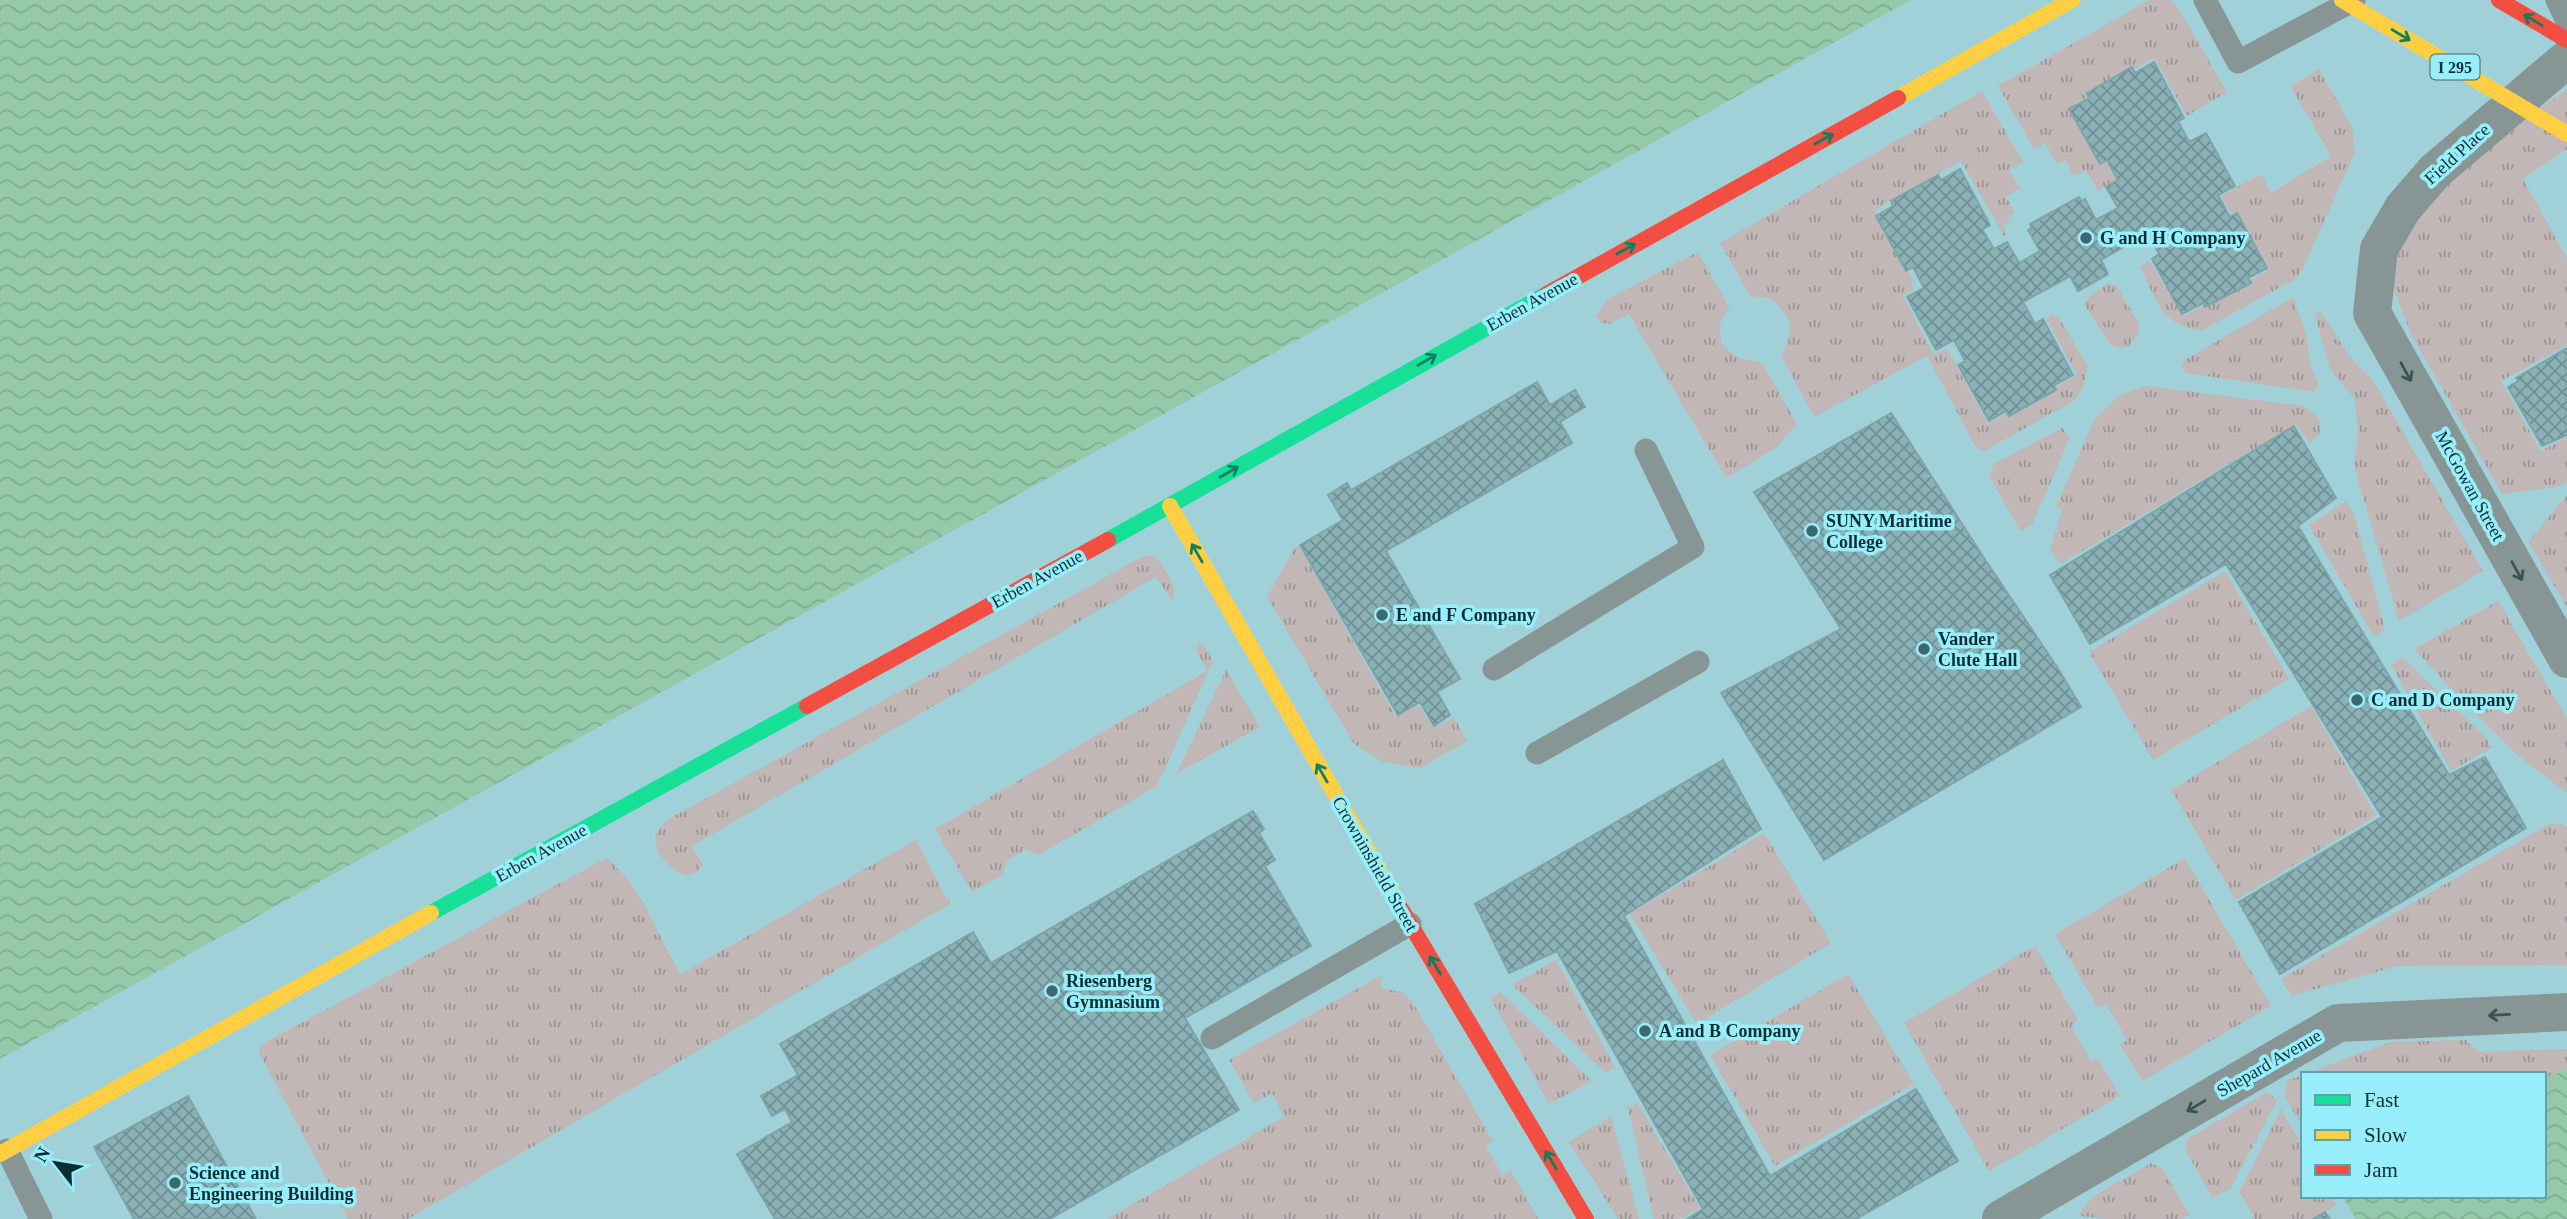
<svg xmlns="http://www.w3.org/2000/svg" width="2567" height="1219" font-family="'Times New Roman',serif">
  <defs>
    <pattern id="grass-tufts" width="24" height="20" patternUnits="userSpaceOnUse" patternTransform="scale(1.75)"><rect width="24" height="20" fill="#c0b7b6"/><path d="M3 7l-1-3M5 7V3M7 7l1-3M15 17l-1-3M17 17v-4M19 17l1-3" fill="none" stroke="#9a9595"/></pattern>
    <pattern id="water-waves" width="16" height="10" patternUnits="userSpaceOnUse" patternTransform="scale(1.75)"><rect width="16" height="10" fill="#96c9aa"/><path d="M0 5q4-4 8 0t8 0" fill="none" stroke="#80ad93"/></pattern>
    <pattern id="building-cross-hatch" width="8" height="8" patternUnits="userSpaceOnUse" patternTransform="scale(1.75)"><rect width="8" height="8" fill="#8ab1b6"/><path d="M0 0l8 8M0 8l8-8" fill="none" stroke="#6f9095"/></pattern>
  </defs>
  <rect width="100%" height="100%" fill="#a1d1d8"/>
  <path fill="url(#grass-tufts)" d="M2149,0H2170L2177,6L2227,92L2187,116L2154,58L2076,104L2118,180L2098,191L2086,170L2074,176L2065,160L2057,164L2045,143L2034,149L1998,86Z
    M2319,69L2352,127L2355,152L2306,262L2297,278L2201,331C2160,324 2157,300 2140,267L2149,260L2184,316L2266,271L2221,196L2261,174L2271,193L2331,156L2290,86Z
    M2567,90V149L2523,179L2567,259V345L2501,381L2541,451L2567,437V482L2558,487L2502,494L2411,334L2393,287L2400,240L2472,153Z
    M1982,91L2023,162L2009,170L2020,188L2006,197L2015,213L2007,217L2009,222L2003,226L2007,234L2004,236L1961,161L1875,210L1912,277L1913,290L1903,296L1934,355L1947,348L1988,424L2077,375L2046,318L2053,314L2060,320L2088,366L2083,388L2074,401L1984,451L1976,447L1927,356L1814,417L1782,357C1793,325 1796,322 1770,298L1751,297L1720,243Z
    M1698,252L1729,307L1720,324L1721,344L1737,357L1762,363L1797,424L1776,448L1726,478L1629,314L1611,324L1602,323L1595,317L1609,298Z
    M2107,284L2116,285L2140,325L2137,336L2128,347L2117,348L2108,342L2084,304L2088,297Z
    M2293,297L2307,338L2310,365L2319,385L2314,392L2186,373L2182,367L2185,360Z
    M2320,311L2350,357L2373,380L2483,571L2399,621L2354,466L2358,432L2355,399L2330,369L2315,315Z
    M2146,386L2304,406L2319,419L2320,433L2310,444L2296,424L2061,564L2050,549L2062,510L2056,507L2094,420L2118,396Z
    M2062,428L2070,437L2032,525L2020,531L1989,475L1994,464Z
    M2567,495V607L2528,542Z
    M2346,501L2354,514L2385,629L2374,637L2309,525Z
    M1299,546L1396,717L1419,705L1433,728L1454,717L1467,741L1420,768L1383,762L1354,744L1267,597L1294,549Z
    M1155,555C1164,568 1179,585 1172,601L1156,577L692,846L702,863L698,872L685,876C672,869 651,852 656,835C658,830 663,825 667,820L1144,556Z
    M2225,571L2289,679L2153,760L2089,652Z
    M2498,601L2567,719V792C2508,754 2462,699 2414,649Z
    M1199,643L1205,646L1213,661L1157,786L1039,855L1025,850L1006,862L1003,875L972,892L935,829L1207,671L1196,649Z
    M2402,657L2487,739L2491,748L2451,771L2391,665Z
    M1226,670L1260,727L1176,774Z
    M2311,706L2376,816L2236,900L2171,790Z
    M2549,824H2561L2567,827V965L2397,966L2292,996L2281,979Z
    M1764,833L1831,943L1697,1024L1630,914Z
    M916,840L950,904L408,1219H348L258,1051L266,1042L606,858C642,885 657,936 681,974Z
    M2185,858L2271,1006L2142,1081L2120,1044L2127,1040L2106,1004L2098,1008L2055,934Z
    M2035,946L2078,1021L2071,1026L2091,1061L2098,1058L2120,1096L1989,1171L1904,1023Z
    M1556,960L1615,1067L1606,1073L1512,985Z
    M1848,974L1914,1084L1775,1166L1710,1055Z
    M1382,975L1381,988L1401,992L1412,1001L1493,1141L1486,1146L1502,1175L1511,1171L1538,1219H1107L1284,1117L1272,1093L1254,1103L1229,1060Z
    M1500,992L1592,1081L1549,1104L1490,997Z
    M2466,1040L2479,1052L2567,1049V1069L2544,1079V1074H2305L2390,1042Z
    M2303,1075V1128L2284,1095L2288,1080Z
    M2267,1092L2277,1100L2231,1188L2213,1198L2186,1151L2187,1139Z
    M1637,1103L1700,1208L1682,1219H1654L1628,1108Z
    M2281,1109L2303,1146V1196H2332L2337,1205L2311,1219H2252L2254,1217L2239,1192Z
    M1611,1116L1639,1219H1618L1569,1142Z
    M2151,1163L2162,1168L2190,1215L2182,1219H2109L2078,1216L2091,1198Z"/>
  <path fill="url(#water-waves)" d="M0,0H1911L0,1059Z
    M2567,1069V1219H2356L2342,1196H2544V1079Z"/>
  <path fill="#a1d1d8" d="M1911,0H1914L1912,3L0,1062V1059Z"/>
  <path fill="url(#building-cross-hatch)" stroke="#7da4a9" stroke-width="2" d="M2154,62L2184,118L2178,121L2189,142L2206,133L2235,186L2218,195L2230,217L2237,213L2267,268L2248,278L2251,283L2205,307L2203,303L2182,314L2152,259L2159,254L2148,233L2101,260L2108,274L2078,291L2070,276L2023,302L2035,324L2043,319L2073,375L2054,385L2056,390L2009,416L2006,411L1989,421L1958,365L1965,361L1954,340L1936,350L1907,297L1924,288L1913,267L1906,271L1876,216L1893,206L1891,201L1938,175L1941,180L1960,169L1990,225L1982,229L1994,249L2007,242L2019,263L2040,251L2028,230L2032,228L2030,224L2079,197L2082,201L2085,199L2096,220L2118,208L2106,187L2118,180L2107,160L2100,164L2069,109L2090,98L2087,93L2132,67L2135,73Z
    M2567,348V435L2542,446L2508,387L2518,381L2516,378Z
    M1537,382L1550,405L1575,390L1585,407L1560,422L1572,443L1386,551L1460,679L1437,692L1450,715L1434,726L1420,702L1398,715L1300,545L1343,520L1328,495L1347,483L1351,490Z
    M1891,413L1982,555L2059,670L2081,707L1824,860L1721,693L1841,629L1754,492Z
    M2294,426L2336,498L2298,526L2449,775L2485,757L2526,828L2280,974L2239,902L2382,817L2226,564L2090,644L2050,575Z
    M1723,760L1761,829L1624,916L1770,1176L1916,1089L1958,1161L1856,1219H1687L1703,1209L1557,951L1509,973L1475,904Z
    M1253,811L1264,829L1259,833L1275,860L1265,866L1311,946L1185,1018L1239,1110L1050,1219H775L737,1154L792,1122L785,1109L772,1116L761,1096L798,1075L780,1044L973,932L991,963Z
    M188,1096L256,1219H134L94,1147Z
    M2325,1212L2330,1219H2313Z"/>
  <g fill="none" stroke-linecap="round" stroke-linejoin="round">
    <path stroke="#879694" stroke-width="23" d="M2205,0L2238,62L2354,0
      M2557,0L2567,21
      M1494,669L1693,547L1646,450
      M1537,753L1698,662
      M1212,1038L1410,924
      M7,1150L41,1219"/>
    <path stroke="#879694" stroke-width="38" d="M2567,59L2435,171L2403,208L2379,249L2372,313L2567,659
      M2001,1219L2338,1023L2567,1012"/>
    <path stroke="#16e098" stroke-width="16" d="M1108,540L1547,294
      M431,913L807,706"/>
    <path stroke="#ffcf43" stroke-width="16" d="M1898,98L2072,0
      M1170,506L1400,907
      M0,1154L431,913"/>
    <path stroke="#f24e42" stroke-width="16" d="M2499,0L2567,40
      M1547,294L1898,98
      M807,706L1108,540
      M1400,907L1586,1219"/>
    <path stroke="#ffcf43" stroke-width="16" d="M2342,0L2567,134"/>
  </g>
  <defs><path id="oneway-shaft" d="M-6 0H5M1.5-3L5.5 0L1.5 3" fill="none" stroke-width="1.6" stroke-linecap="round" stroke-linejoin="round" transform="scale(1.75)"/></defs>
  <g stroke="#0e7f61">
    <use href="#oneway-shaft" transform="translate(2533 20) rotate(-149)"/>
    <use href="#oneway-shaft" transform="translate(2401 35) rotate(31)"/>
    <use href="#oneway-shaft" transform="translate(1824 139) rotate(-29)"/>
    <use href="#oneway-shaft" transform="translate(1626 249) rotate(-29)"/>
    <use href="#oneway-shaft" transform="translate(1427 360) rotate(-30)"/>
    <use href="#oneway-shaft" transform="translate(1229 472) rotate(-30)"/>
    <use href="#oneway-shaft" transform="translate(1197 553) rotate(-120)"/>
    <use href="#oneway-shaft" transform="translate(1322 773) rotate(-120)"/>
    <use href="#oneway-shaft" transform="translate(1435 965) rotate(-121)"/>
    <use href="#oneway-shaft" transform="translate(1551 1160) rotate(-121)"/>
  </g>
  <g stroke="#345456">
    <use href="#oneway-shaft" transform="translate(2406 372) rotate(61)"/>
    <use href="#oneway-shaft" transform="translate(2517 571) rotate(61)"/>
    <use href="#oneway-shaft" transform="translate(2499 1015) rotate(177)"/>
    <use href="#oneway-shaft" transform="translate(2196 1106) rotate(149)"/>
  </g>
  <g fill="#3e686d" stroke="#98effb" stroke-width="2.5">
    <circle cx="2086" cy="238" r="7"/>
    <circle cx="1812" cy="531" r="7"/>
    <circle cx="1382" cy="615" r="7"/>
    <circle cx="1924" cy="649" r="7"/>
    <circle cx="2357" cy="700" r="7"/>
    <circle cx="1052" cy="991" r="7"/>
    <circle cx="1645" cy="1031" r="7"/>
    <circle cx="175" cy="1183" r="7"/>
  </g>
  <g text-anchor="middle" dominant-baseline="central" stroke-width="7" stroke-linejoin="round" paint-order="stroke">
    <rect fill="#98effb" stroke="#336970" stroke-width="2" x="2430.5" y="54.5" width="49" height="25" rx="5"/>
    <g font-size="16" font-weight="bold" fill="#083034">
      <text x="2455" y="67">I 295</text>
    </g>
    <g font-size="18" fill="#083034" stroke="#98effb">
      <text transform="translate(2457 154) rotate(-42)">Field Place</text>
      <text transform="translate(1532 302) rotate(-29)">Erben Avenue</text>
      <text transform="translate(2470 486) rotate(61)">McGowan Street</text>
      <text transform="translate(1037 579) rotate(-29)">Erben Avenue</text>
      <text transform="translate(541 853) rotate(-29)">Erben Avenue</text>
      <text transform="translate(1375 864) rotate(60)">Crowninshield Street</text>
      <text transform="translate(2269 1063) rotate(-30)">Shepard Avenue</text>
    </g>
    <g font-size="18" font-weight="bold" fill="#083034" stroke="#98effb" text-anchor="start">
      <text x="2100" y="238">G and H Company</text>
      <text x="1826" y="521">SUNY Maritime<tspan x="1826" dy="21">College</tspan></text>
      <text x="1396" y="615">E and F Company</text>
      <text x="1938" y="639">Vander<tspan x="1938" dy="21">Clute Hall</tspan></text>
      <text x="2371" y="700">C and D Company</text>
      <text x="1066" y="981">Riesenberg<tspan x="1066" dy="21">Gymnasium</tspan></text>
      <text x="1659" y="1031">A and B Company</text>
      <text x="189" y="1173">Science and<tspan x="189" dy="21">Engineering Building</tspan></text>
    </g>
  </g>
  <rect x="2301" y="1072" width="245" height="126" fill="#98effb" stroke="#5ea3ab" stroke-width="2"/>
  <rect x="2315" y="1095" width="35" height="10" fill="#16e098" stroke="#5ea3ab" stroke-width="2"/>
  <text x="2364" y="1107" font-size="21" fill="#083034">Fast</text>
  <rect x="2315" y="1130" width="35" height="10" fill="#ffcf43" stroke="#5ea3ab" stroke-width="2"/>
  <text x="2364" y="1142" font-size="21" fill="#083034">Slow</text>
  <rect x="2315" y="1165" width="35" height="10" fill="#f24e42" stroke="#5ea3ab" stroke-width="2"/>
  <text x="2364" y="1177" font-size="21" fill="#083034">Jam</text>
  <g transform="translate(56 1163) rotate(301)" stroke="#98effb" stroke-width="5" paint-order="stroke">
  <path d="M0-5L12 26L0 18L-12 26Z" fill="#083034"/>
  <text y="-10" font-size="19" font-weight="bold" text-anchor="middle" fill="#083034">N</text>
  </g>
</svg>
